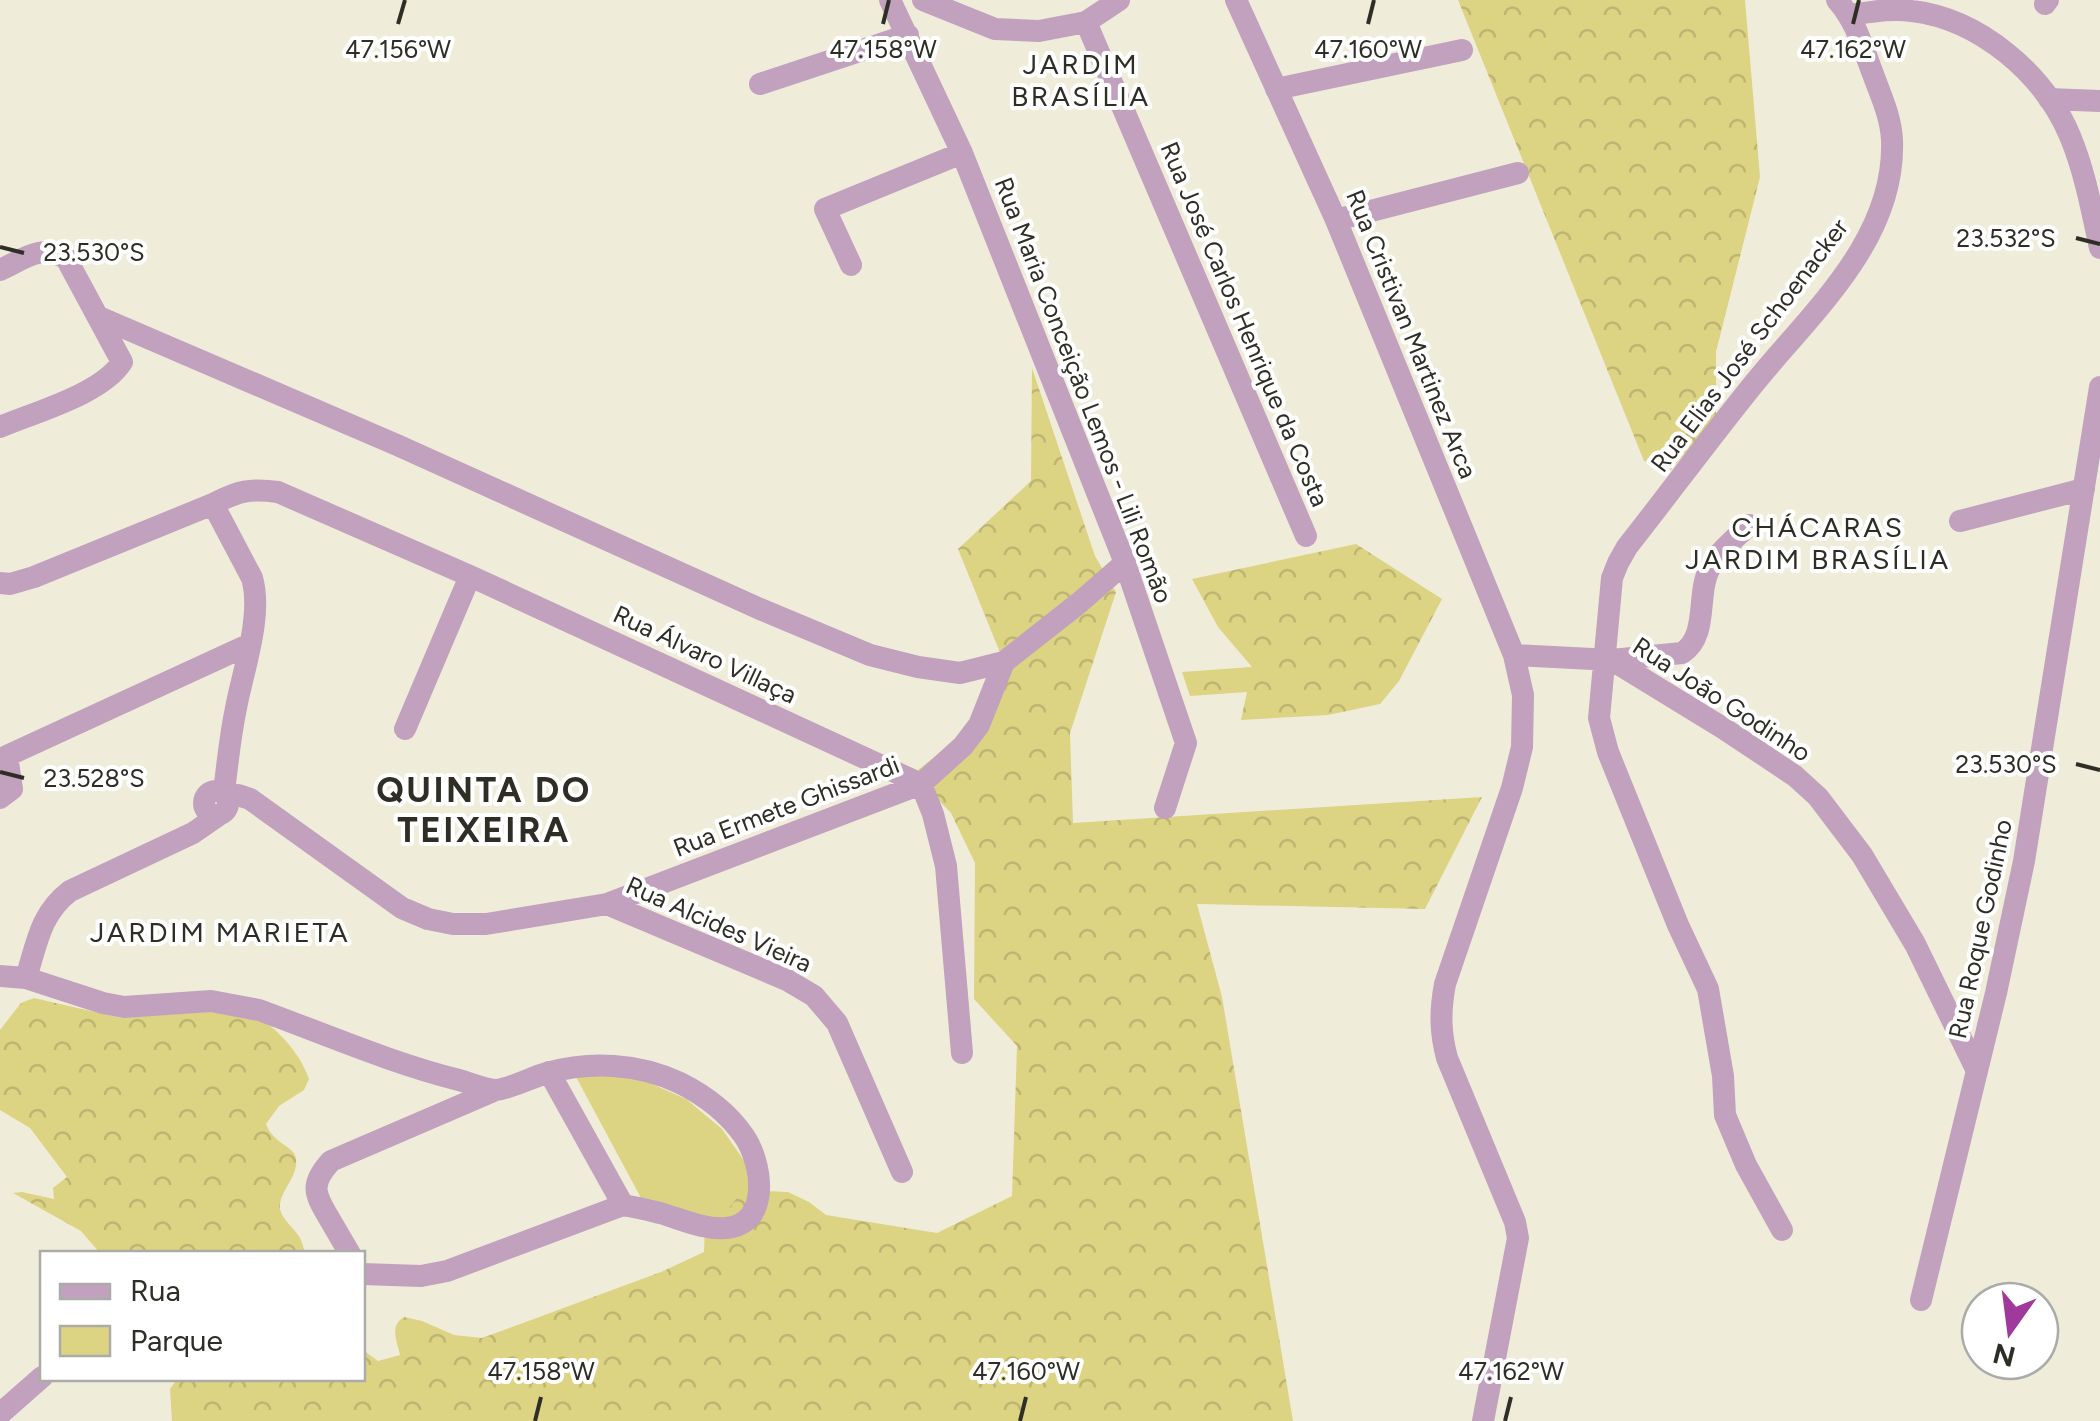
<svg xmlns="http://www.w3.org/2000/svg" width="2100" height="1421" font-family="Figtree,sans-serif">
  <defs>
    <pattern id="forest-crowns" width="20" height="18" patternUnits="userSpaceOnUse" patternTransform="scale(2.5)"><rect width="20" height="18" fill="#dcd383"/><path d="M2 6a3 3 0 1 1 6 0M12 15a3 3 0 1 1 6 0" fill="none" stroke="#bdb571"/></pattern>
  </defs>
  <rect width="100%" height="100%" fill="#efedda"/>
  <path fill="#dcd383" d="M575,1075L636,1077L686,1099L722,1129L745,1162L750,1191L727,1219H702L641,1198Z"/>
  <path fill="url(#forest-crowns)" d="M1458,0H1745L1760,177L1716,352V418L1670,471L1644,461Z
    M1032,368L1095,556L1116,592L1070,733L1073,823L1482,797L1425,909L1197,904L1222,997L1293,1421H172L170,1389L177,1379L362,1378L363,1350L378,1361L400,1355C397,1341 389,1326 404,1317L422,1321L454,1335L482,1338L661,1272L704,1252L705,1223L702,1220L725,1213L740,1194L765,1191L788,1192L809,1202L826,1215L937,1233L1012,1196L1017,1046L974,999L975,863L951,813L913,774L977,723L1003,660L958,549L1031,481Z
    M1356,544L1442,599L1399,681L1380,704L1328,715L1241,720L1247,692L1190,696L1182,672L1252,667L1218,627L1192,579Z
    M34,998L121,1018L244,1009C272,1022 299,1050 309,1079L304,1090L279,1106L266,1124C273,1144 295,1146 296,1159C298,1176 282,1189 280,1204C278,1217 294,1227 300,1238C302,1242 304,1249 305,1253H100L81,1231L13,1193L22,1192L54,1199L53,1188L67,1177L30,1128L0,1110V1030L21,1003Z"/>
  <g fill="none" stroke-linecap="round" stroke-linejoin="round">
    <path stroke="#c1a1be" stroke-width="22" d="M890,0L962,153L1125,563L1186,743L1165,808
      M923,0L995,29L1039,31L1086,22L1119,0
      M1236,0L1336,220L1514,655L1523,695L1522,747L1512,788L1445,984C1440,1011 1440,1032 1447,1058L1515,1222L1518,1238L1483,1421
      M2045,4L2048,0
      M1850,15C1871,12 1891,8 1912,11C1980,19 2044,74 2070,136C2085,172 2092,211 2100,248
      M1086,22L1306,536
      M760,84L908,35
      M1276,89L1462,50
      M2049,99L2100,101
      M1336,220L1518,173
      M851,265L825,209L962,153
      M0,270C24,259 40,244 66,258L122,362C102,394 35,412 0,427
      M99,317L397,445L760,609L870,655L918,667L960,673L1004,662
      M213,504L252,578C263,616 243,670 236,708C230,737 227,765 224,793
      M1960,521L2084,489
      M0,583L10,584L34,577L213,504C238,491 250,488 278,492L470,576L921,784L933,814L946,866L962,1053
      M1514,655L1612,660L1723,728L1795,776L1818,797L1862,855L1915,944L1977,1071
      M1612,660L1682,653C1710,635 1695,592 1711,566C1720,550 1737,537 1749,525
      M405,729L470,576
      M0,759L248,645
      M204 803a12 12 0 1 1 24 0a12 12 0 1 1-24 0Z
      M226,796L238,795L250,799L402,908L428,919L453,924H486L607,904L787,980L814,996L837,1023L902,1172
      M0,798L12,789L7,756
      M219,815L193,833L70,891C40,914 37,943 26,978L103,1003L124,1007L211,1001L259,1010C325,1034 391,1063 459,1080C470,1083 485,1090 496,1090C510,1089 532,1077 547,1073C590,1061 638,1063 680,1083C704,1095 728,1113 744,1136C762,1162 772,1224 726,1228C704,1230 681,1219 660,1213C648,1210 635,1207 623,1205
      M607,904L921,784L963,746L979,725L1004,662L1079,603L1125,563
      M0,976L26,978
      M1782,1230L1746,1165L1725,1115L1723,1076L1708,989L1678,925L1608,752L1599,718L1612,578L1618,563L1627,547C1668,495 1707,442 1748,391C1806,317 1896,243 1892,140C1891,117 1881,96 1873,74C1863,48 1856,21 1837,0
      M350,1254C343,1242 336,1230 329,1218C314,1193 310,1184 331,1161L496,1090
      M362,1274L421,1276L447,1271L623,1205L549,1072
      M1921,1300L1996,993L2024,861L2100,387
      M0,1414L42,1377"/>
  </g>
  <path fill="none" stroke="#2e2e26" stroke-width="4" d="M398,24L405,0M883,24L889,0M1368,24L1374,0M1853,24L1859,0M2076,238L2100,244M0,247L24,253M2076,764L2100,770M0,772L24,778M535,1421L541,1397M1020,1421L1026,1397M1505,1421L1511,1397"/>
  <g text-anchor="middle" dominant-baseline="central" stroke-width="8" stroke-linejoin="round" paint-order="stroke">
    <g font-size="25" fill="#2e2e26" stroke="#fff">
      <text transform="translate(1245 324) rotate(67)">Rua José Carlos Henrique da Costa</text>
      <text transform="translate(1412 334) rotate(68)">Rua Cristivan Martinez Arca</text>
      <text transform="translate(1749 345) rotate(-53)">Rua Elias José Schoenacker</text>
      <text transform="translate(1084 390) rotate(69)">Rua Maria Conceição Lemos - Lili Romão</text>
      <text transform="translate(705 654) rotate(25)">Rua Álvaro Villaça</text>
      <text transform="translate(1722 699) rotate(33)">Rua João Godinho</text>
      <text transform="translate(786 806) rotate(-21)">Rua Ermete Ghissardi</text>
      <text transform="translate(719 924) rotate(24)">Rua Alcides Vieira</text>
      <text transform="translate(1980 929) rotate(-78)">Rua Roque Godinho</text>
    </g>
    <g font-size="28" letter-spacing="2.5" fill="#2e2e26" stroke="#fff">
      <text x="1081" y="64">JARDIM<tspan x="1081" dy="32">BRASÍLIA</tspan></text>
      <text x="1818" y="527">CHÁCARAS<tspan x="1818" dy="32">JARDIM BRASÍLIA</tspan></text>
      <text x="220" y="932">JARDIM MARIETA</text>
    </g>
    <g font-size="35" font-weight="bold" letter-spacing="2.5" fill="#2e2e26" stroke="#fff">
      <text x="484" y="790">QUINTA DO<tspan x="484" dy="40">TEIXEIRA</tspan></text>
    </g>
  </g>
  <g font-size="25" text-anchor="middle" fill="#2e2e26" stroke="#fff" stroke-width="8" stroke-linejoin="round" paint-order="stroke">
    <text x="398" y="58">47.156°W</text>
    <text x="883" y="58">47.158°W</text>
    <text x="1368" y="58">47.160°W</text>
    <text x="1853" y="58">47.162°W</text>
    <text x="2006" y="247">23.532°S</text>
    <text x="94" y="261">23.530°S</text>
    <text x="2006" y="773">23.530°S</text>
    <text x="94" y="787">23.528°S</text>
    <text x="541" y="1380">47.158°W</text>
    <text x="1026" y="1380">47.160°W</text>
    <text x="1511" y="1380">47.162°W</text>
  </g>
  <rect x="40" y="1251" width="325" height="130" fill="#ffffff" stroke="#ababa8" stroke-width="2.5"/>
  <rect x="60" y="1284" width="50" height="15" fill="#c1a1be" stroke="#ababa8" stroke-width="2.5"/>
  <text x="130" y="1301" font-size="30" fill="#2e2e26">Rua</text>
  <rect x="60" y="1326" width="50" height="30" fill="#dcd383" stroke="#ababa8" stroke-width="2.5"/>
  <text x="130" y="1351" font-size="30" fill="#2e2e26">Parque</text>
  <g transform="translate(2010 1331) rotate(194)"><circle r="48" fill="#ffffff" stroke="#ababa8" stroke-width="2.5"/>
  <path d="M0-8L18 38L0 25L-18 38Z" fill="#a0399c"/>
  <text y="-15" font-size="28" font-weight="bold" text-anchor="middle" fill="#2e2e26">N</text>
  </g>
</svg>
